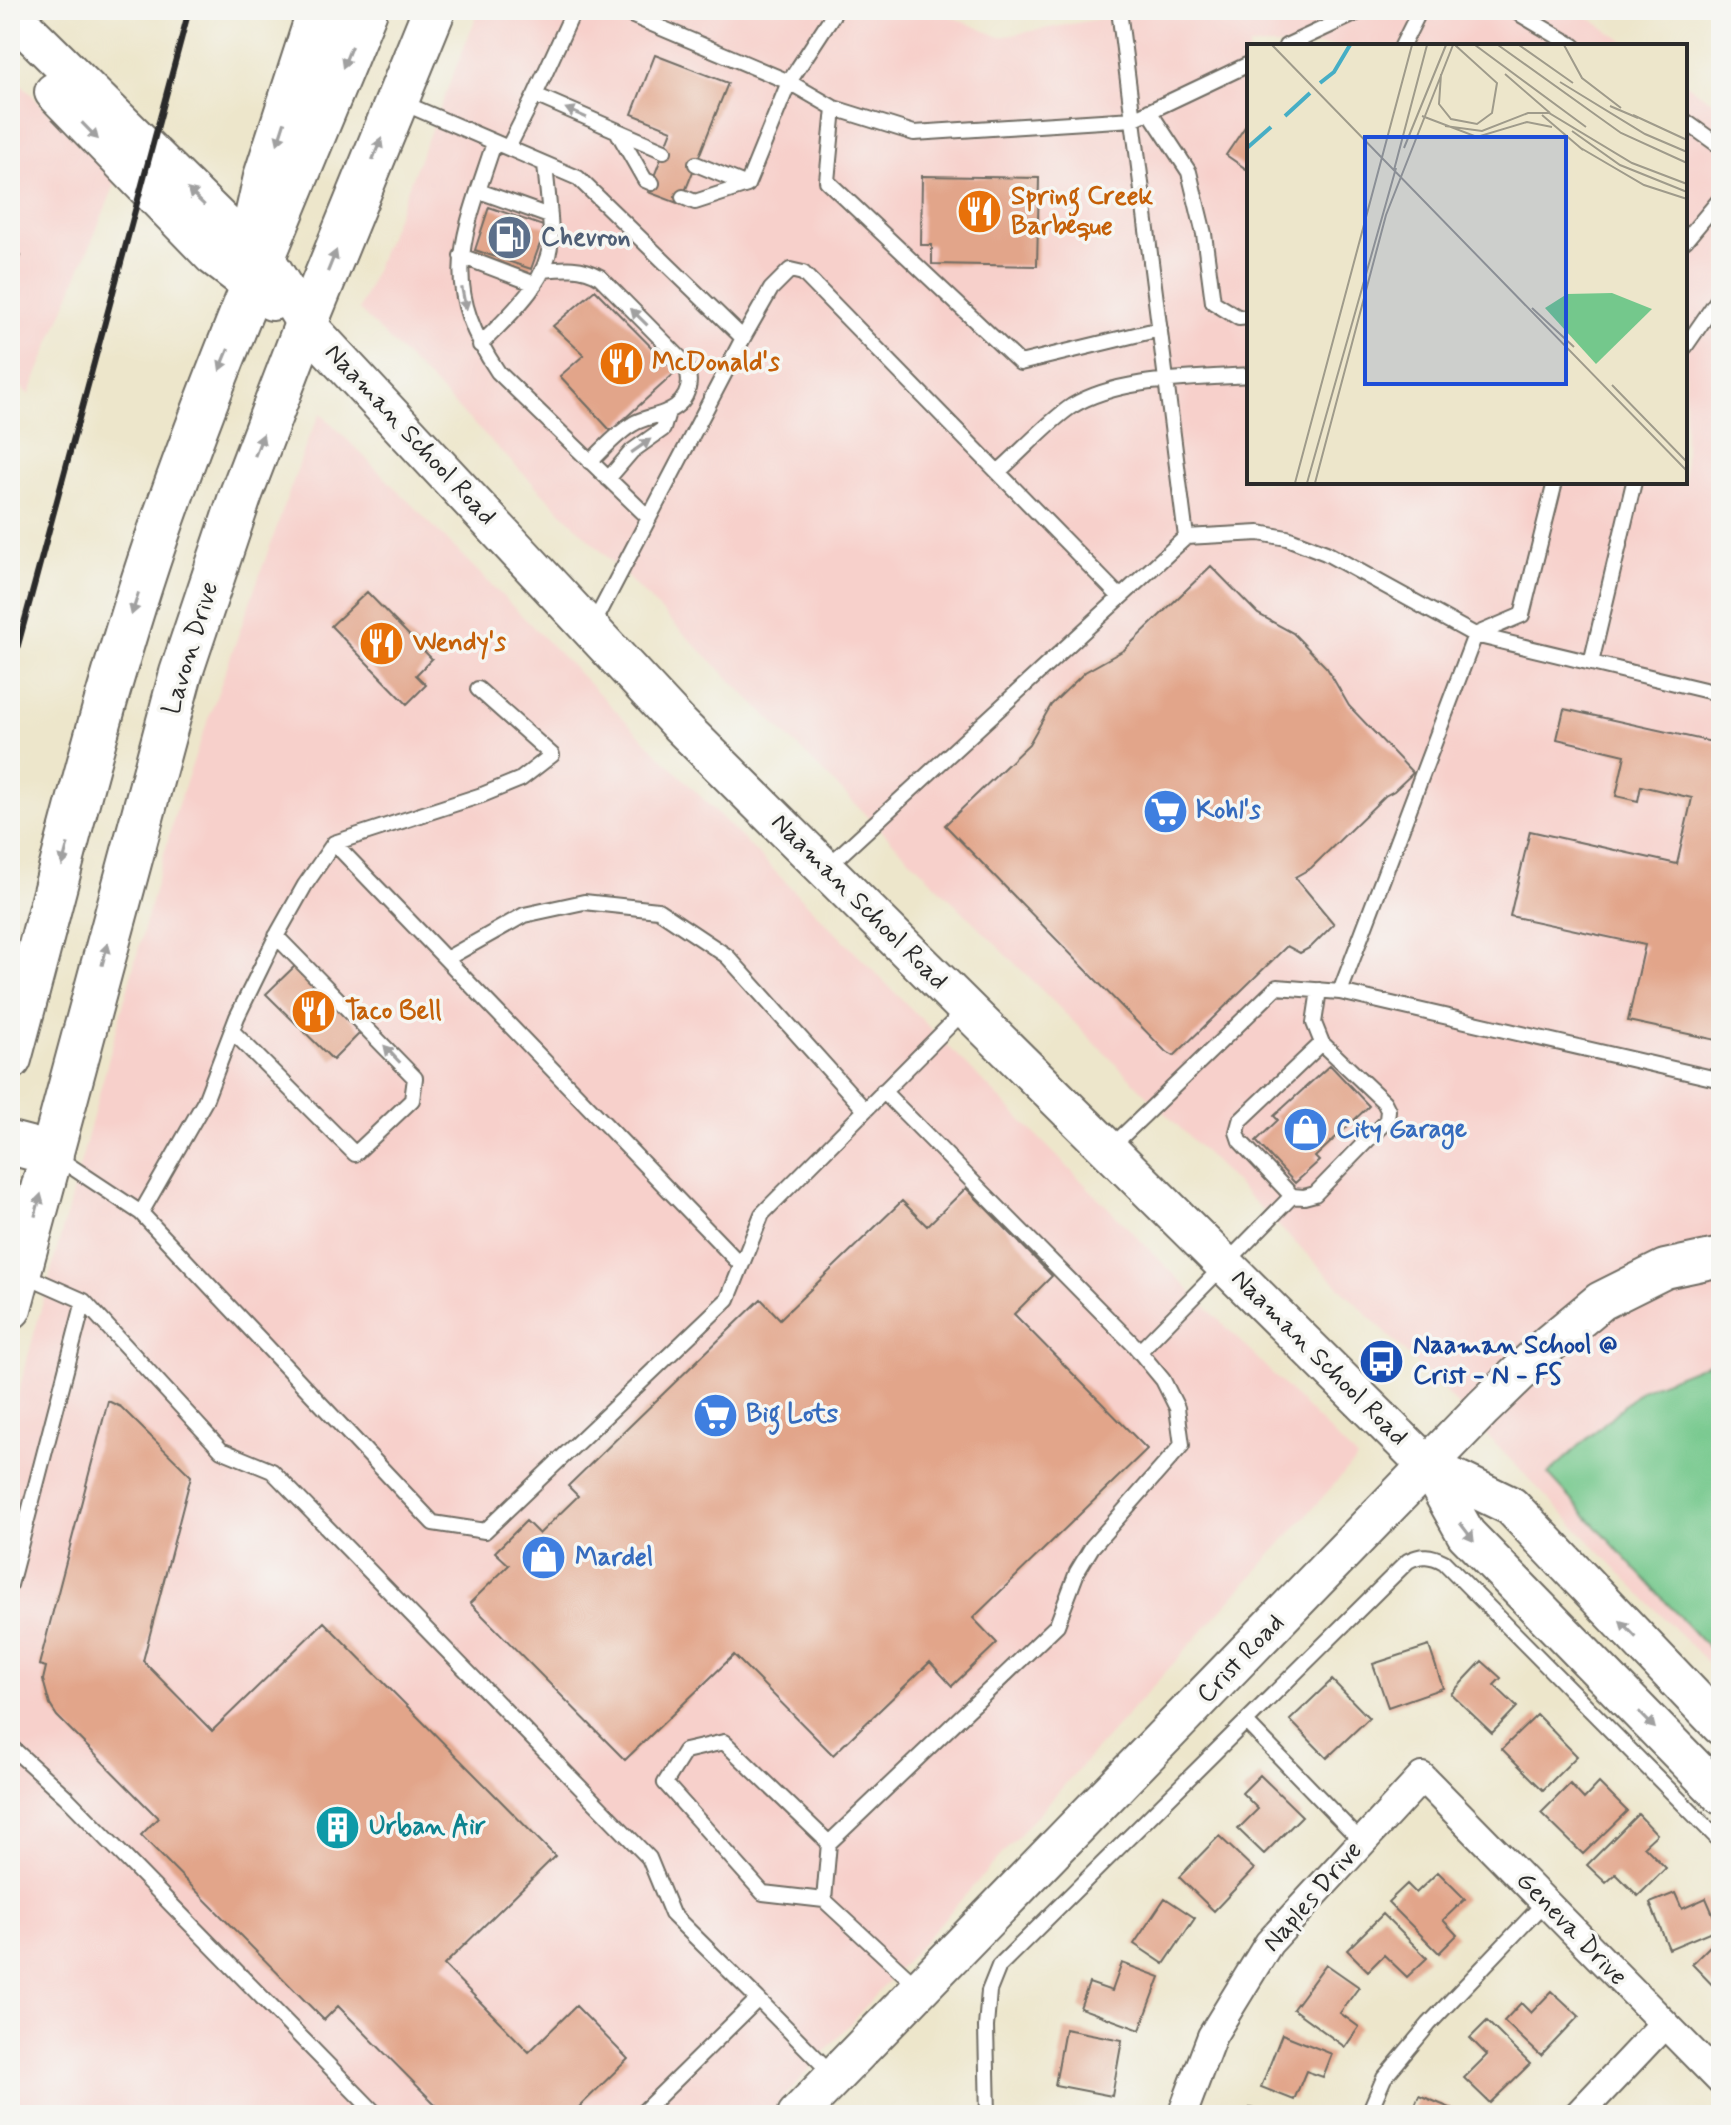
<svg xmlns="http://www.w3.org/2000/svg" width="1731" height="2125" font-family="Mynerve,sans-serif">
  <rect width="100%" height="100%" fill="#f6f6f2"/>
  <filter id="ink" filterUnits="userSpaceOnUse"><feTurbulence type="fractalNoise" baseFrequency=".0125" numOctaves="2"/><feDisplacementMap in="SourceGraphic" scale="16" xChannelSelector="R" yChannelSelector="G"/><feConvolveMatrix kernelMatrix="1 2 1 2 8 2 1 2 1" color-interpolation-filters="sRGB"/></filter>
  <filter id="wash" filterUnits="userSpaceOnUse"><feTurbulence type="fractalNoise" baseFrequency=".006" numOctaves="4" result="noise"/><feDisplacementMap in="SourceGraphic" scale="32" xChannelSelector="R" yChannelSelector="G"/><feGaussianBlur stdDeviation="1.8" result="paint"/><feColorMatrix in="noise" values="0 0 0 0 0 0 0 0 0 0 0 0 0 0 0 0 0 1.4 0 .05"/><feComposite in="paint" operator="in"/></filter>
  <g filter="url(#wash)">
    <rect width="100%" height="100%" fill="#ede6cb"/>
    <path fill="#f7d0cb" d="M479,10H936L1000,37L1147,10H1578L1631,46H1249V482H1685V83L1721,107V1677L1433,1380L359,310Z
      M10,72L116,182L29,395L10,376Z
      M321,413L1357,1459L768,2115H10V1423L176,810L308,439Z"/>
    <path fill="#74c88c" stroke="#507a5c" stroke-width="2" d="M1721,1358V1662L1548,1474L1641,1390Z"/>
    <g id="blocks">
      <path fill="#e2a58a" d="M655,55L728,83L680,204L648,192L672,130L632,114Z
        M1249,121V171L1226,155Z
        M922,176L1039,178L1037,266L932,264V245H921Z
        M489,207L546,227L531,269L475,250Z
        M10,245L21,256L10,268Z
        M595,290L676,372L611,431L560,376L584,355L553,326Z
        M1211,566L1258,614L1293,633L1327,668L1349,706L1413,773L1394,791L1385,796L1311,868L1295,877L1334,924L1311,947L1300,953L1287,946L1174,1056L1165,1051L945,825L1029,744L1051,705L1085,672L1124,650Z
        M367,592L432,659L416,675L426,685L407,704L331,626Z
        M1564,709L1721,744V1041L1628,1021L1645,945L1510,916L1530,831L1677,864L1692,798L1641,786L1638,801L1616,796L1625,755L1557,739Z
        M296,965L362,1031L333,1060L266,994Z
        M1330,1065L1369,1106L1315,1157L1319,1161L1295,1183L1256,1141L1278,1120L1274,1116Z
        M966,1188L1052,1276L1014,1314L1147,1449L973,1618L997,1643L952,1686L930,1662L833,1755L734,1655L625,1760L470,1603L509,1565L495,1552L526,1521L539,1534L578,1496L568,1486L761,1299L780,1319L902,1201L927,1226Z
        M108,1401L121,1407L191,1476L143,1661L212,1731L324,1622L555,1856L444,1965L529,2052L576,2006L628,2059L571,2115H446L338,2006L324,2020L141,1835L158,1818L57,1716L50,1705L43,1680L46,1667L39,1665Z
        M1429,1646L1443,1688L1388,1707L1373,1664Z
        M1482,1661L1501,1678L1494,1685L1517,1707L1492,1733L1451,1694Z
        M1332,1680L1369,1718L1327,1758L1290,1720Z
        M1537,1715L1577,1756L1543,1790L1502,1749Z
        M1260,1775L1302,1816L1264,1854L1238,1829L1258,1809L1242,1793Z
        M1599,1783L1627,1811L1583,1854L1541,1813L1570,1784L1584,1799Z
        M1638,1814L1657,1834L1644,1846L1666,1868L1638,1896L1616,1874L1606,1883L1587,1865Z
        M1219,1836L1254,1869L1214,1911L1179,1877Z
        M1438,1872L1465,1899L1443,1920L1457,1935L1439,1953L1388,1902L1407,1884L1416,1893Z
        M1675,1893L1682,1909L1706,1898L1719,1928L1669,1949L1650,1903Z
        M1165,1898L1195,1918L1164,1964L1134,1944Z
        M1383,1914L1427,1958L1407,1977L1384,1955L1368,1971L1347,1950Z
        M1721,1935V1994L1692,1964Z
        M1122,1963L1160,1977L1140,2030L1080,2008L1089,1983L1112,1991Z
        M1326,1964L1359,1987L1340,2013L1359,2027L1345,2047L1293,2009Z
        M1552,1991L1579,2016L1541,2056L1504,2021L1521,2003L1531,2013Z
        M1487,2021L1530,2064L1490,2103L1464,2078L1487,2055L1470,2038Z
        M1065,2029L1122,2040L1112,2096L1055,2085Z
        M1282,2034L1332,2054L1323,2077L1306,2071L1294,2100L1261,2087Z
        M1419,2095L1467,2115H1411Z
        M1250,2108L1273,2114V2115H1248Z"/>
    </g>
  </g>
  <g filter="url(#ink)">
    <use href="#blocks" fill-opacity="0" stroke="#6f6c63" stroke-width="2"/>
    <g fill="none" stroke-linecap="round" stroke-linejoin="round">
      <defs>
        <path id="lane" d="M619,10L789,82L747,185L695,202L683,197
          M836,10L789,82L834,108L914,133L1133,119L1249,64
          M1513,10L1574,46
          M1286,46L1363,10
          M1402,46L1420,10
          M535,95L664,151
          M401,102L578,178L743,338L592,627
          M834,108L827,181L1020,363L1160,329
          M1149,111L1189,172L1204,234L1213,302L1239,318L1249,317
          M1685,121L1721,147
          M617,131L645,180L652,183
          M494,143C464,236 437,282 498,372L649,518
          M508,148L535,95L574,10
          M696,164L747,185
          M479,191L549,216
          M1685,241L1721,198
          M461,256L535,284
          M543,270C563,268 582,266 600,277L681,359C695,378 690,401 668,411C657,417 644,417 633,424C617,433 604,449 590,462
          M743,338L771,289L790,270L803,273L1120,597
          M480,345C510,314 552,280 551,233C550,210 547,187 545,164
          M1685,347L1721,295
          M10,409V418
          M998,472C1019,454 1050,420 1072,406C1120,377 1195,379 1249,375
          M608,479L632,451L663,429L668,412
          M1475,635L1721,694
          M1475,635L1522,615L1555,482
          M1591,663L1634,482
          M334,843L741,1265
          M826,868L1186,537L1119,10
          M446,959L524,915L584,902L658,910L727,956L865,1110
          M1340,992L1721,1080
          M232,1031L355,1154L412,1100L415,1078L276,936
          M1109,1149L1277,987L1340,992L1475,635L1326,553L1287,538L1259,533L1186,537
          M55,1156L141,1213L205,1101L237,1017L278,933L305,885L334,843L482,795L521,779L552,755L478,689
          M1292,1196L1304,1197L1315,1194L1387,1120L1388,1110L1384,1102L1322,1043
          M141,1213L433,1523L485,1531L728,1299L762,1214L966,1009
          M23,1274L84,1301L221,1450L272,1471L649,1858L672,1914L758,1999L640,2115
          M1139,1352L1292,1196L1240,1141L1237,1132L1240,1121L1322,1043L1314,1023L1319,990
          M10,1585L84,1301
          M1246,1722L1362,1842
          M10,1746L65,1796L377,2115
          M829,1843L1057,1625L1077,1572L1092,1547L1182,1445L1177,1408L1163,1380L1134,1345L883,1091
          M824,1900L829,1843L724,1742L685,1751L665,1783L763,1893L824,1900L917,1986
          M758,1999L833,2075
          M988,2115L986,2027L989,1991L999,1966L1408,1561C1421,1554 1431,1555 1444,1562L1721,1842
          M1368,2115L1384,2078L1429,2024L1545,1902"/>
        <path id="street" d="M1182,2115L1212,2036L1269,1943L1422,1777L1721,2081
          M1578,2115L1664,2024"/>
        <path id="secondary" d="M10,13L222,222L265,258L306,324L679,724L1428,1466L1466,1534L1721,1795
          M54,92L213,256L272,301
          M1428,1466L1511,1506L1721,1726
          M797,2115L1483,1408L1549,1344L1601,1301L1665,1269L1721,1257"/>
        <path id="primary" d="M10,1059C57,886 98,710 156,540C218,360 294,186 366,10
          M10,1143L52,1154
          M10,1308L181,673L241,494L306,324L434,10"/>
        <path id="highway" d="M253,287L257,217L266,177L320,10"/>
      </defs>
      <use href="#lane" stroke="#6f6c63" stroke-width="18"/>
      <use href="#street" stroke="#6f6c63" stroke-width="32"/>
      <use href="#secondary" stroke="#6f6c63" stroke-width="42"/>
      <use href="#primary" stroke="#6f6c63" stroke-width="46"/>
      <use href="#highway" stroke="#6f6c63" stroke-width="48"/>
      <use href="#lane" stroke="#fff" stroke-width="14"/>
      <use href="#street" stroke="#fff" stroke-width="28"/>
      <use href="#secondary" stroke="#fff" stroke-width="38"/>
      <use href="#primary" stroke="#fff" stroke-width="42"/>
      <use href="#highway" stroke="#fff" stroke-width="44"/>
      <path stroke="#2b2b2b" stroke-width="6" d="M10,675L189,10"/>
    </g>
    <defs><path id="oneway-solid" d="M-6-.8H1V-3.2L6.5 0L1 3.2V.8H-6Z" transform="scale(2)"/></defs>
    <g fill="#a0a0a0">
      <use href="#oneway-solid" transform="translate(347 57) rotate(112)"/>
      <use href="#oneway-solid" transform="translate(576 113) rotate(-156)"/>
      <use href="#oneway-solid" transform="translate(90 131) rotate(46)"/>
      <use href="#oneway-solid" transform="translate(281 133) rotate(108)"/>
      <use href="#oneway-solid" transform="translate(377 149) rotate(-68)"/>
      <use href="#oneway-solid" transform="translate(196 197) rotate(-136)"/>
      <use href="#oneway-solid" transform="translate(332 261) rotate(-68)"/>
      <use href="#oneway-solid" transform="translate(464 299) rotate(79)"/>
      <use href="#oneway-solid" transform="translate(639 317) rotate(-135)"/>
      <use href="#oneway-solid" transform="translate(224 360) rotate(112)"/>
      <use href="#oneway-solid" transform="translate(259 445) rotate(-69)"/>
      <use href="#oneway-solid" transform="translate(641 446) rotate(-35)"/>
      <use href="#oneway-solid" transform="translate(135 604) rotate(108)"/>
      <use href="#oneway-solid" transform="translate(65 855) rotate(105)"/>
      <use href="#oneway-solid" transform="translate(105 954) rotate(-75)"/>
      <use href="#oneway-solid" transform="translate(392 1054) rotate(-133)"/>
      <use href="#oneway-solid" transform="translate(38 1205) rotate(-75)"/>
      <use href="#oneway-solid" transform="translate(1467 1532) rotate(53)"/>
      <use href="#oneway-solid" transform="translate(1628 1629) rotate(-134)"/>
      <use href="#oneway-solid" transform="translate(1647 1720) rotate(46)"/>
    </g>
  </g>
  <defs>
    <symbol id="restaurant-disc" viewBox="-11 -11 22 22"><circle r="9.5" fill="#e8710a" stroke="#f6f6f2"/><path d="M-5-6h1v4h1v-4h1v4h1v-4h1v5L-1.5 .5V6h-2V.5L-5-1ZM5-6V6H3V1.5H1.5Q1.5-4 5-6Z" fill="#fff"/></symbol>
    <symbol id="fuel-disc" viewBox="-11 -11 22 22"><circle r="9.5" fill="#5c6f8a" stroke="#f6f6f2"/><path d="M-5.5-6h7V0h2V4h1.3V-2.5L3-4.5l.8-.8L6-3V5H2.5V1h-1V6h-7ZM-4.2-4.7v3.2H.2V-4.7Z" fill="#fff"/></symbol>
    <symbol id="supermarket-disc" viewBox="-11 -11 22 22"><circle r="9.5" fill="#3f7fe0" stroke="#f6f6f2"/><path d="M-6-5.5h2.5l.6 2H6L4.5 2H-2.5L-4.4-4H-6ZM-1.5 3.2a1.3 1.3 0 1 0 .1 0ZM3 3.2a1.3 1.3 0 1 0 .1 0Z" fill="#fff"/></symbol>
    <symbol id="shop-disc" viewBox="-11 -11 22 22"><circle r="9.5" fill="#3f7fe0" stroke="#f6f6f2"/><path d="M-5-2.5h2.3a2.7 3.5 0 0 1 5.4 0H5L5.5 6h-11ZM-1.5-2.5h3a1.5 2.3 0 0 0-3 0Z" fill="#fff"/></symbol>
    <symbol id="bus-disc" viewBox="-11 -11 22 22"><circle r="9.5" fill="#1a4fb4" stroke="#f6f6f2"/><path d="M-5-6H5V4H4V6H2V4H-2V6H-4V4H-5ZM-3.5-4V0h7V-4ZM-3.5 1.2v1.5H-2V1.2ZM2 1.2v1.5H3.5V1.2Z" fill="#fff"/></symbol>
    <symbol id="building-disc" viewBox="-11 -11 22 22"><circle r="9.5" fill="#0f9aa8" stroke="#f6f6f2"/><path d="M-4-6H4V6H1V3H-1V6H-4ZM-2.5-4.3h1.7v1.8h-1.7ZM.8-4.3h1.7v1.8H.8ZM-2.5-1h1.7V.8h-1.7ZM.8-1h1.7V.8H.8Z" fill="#fff"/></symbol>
  </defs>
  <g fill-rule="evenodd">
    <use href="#restaurant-disc" x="954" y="186" width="51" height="51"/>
    <use href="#fuel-disc" x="484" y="212" width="51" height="51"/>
    <use href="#restaurant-disc" x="596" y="338" width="51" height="51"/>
    <use href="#restaurant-disc" x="356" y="618" width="51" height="51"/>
    <use href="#supermarket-disc" x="1140" y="786" width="51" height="51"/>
    <use href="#restaurant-disc" x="288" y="986" width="51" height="51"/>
    <use href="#shop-disc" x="1280" y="1104" width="51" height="51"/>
    <use href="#bus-disc" x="1356" y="1336" width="51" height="51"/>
    <use href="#supermarket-disc" x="690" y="1390" width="51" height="51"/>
    <use href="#shop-disc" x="518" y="1532" width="51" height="51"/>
    <use href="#building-disc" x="312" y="1802" width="51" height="51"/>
  </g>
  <g text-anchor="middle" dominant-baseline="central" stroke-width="7" stroke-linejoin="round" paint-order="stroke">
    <g font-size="26" font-weight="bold" fill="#c56008" stroke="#f6f6f2" text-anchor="start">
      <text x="1011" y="197">Spring Creek<tspan x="1011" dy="30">Barbeque</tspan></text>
      <text x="652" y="363">McDonald's</text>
      <text x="413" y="643">Wendy's</text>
      <text x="345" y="1012">Taco Bell</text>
    </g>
    <g font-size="26" font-weight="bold" fill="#4e5e75" stroke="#f6f6f2" text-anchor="start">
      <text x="541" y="238">Chevron</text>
    </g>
    <g font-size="26" fill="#2b2b2b" stroke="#f6f6f2">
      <text transform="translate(410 435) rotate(47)">Naaman School Road</text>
      <text transform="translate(191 648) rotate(-73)">Lavon Drive</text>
      <text transform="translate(859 902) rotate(45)">Naaman School Road</text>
      <text transform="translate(1319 1358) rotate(45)">Naaman School Road</text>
      <text transform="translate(1241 1659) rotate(-46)">Crist Road</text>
      <text transform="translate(1313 1897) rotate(-49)">Naples Drive</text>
      <text transform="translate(1571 1929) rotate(46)">Geneva Drive</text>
    </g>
    <g font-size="26" font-weight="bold" fill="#366cbe" stroke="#f6f6f2" text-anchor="start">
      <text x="1196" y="811">Kohl's</text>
      <text x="1336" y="1130">City Garage</text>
      <text x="746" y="1415">Big Lots</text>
      <text x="575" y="1558">Mardel</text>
    </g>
    <g font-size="26" font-weight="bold" fill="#164399" stroke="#f6f6f2" text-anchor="start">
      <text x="1413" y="1346">Naaman School @<tspan x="1413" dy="30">Crist - N - FS</tspan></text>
    </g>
    <g font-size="26" font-weight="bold" fill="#0d838f" stroke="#f6f6f2" text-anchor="start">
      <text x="369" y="1827">Urban Air</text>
    </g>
  </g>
  <g transform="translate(1247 44)">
    <rect width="440" height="440" fill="#ede6cb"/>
    <path d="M365,249L405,265L349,320L298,264L320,250Z" fill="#74c88c"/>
    <path fill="none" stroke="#46aec5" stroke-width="4" d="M73,39L87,28L103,1M38,72L63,49M0,104L24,83"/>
    <path fill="none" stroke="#9f9b8b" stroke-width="2" d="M25,1L440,427M228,1L339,83M251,1L374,89L440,119M272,1L326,39M317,1L335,34L374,64M194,30L192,60L204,75L230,80L245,69L250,39L208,1M258,30L303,69M313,38L398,90L440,108M363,62L391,74M295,71L336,106M386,71L440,96M175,72L230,93L280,78L305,83M198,82L235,87L281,69H302L385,119L440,140M325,87L373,121L440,148M332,103L397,141L440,155M157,104L199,1M147,126L180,1M285,264L327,303M365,341L440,418M48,439L165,1M60,439L149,124M68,439L139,171L206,1"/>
    <path fill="#1d4ed8" fill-opacity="0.15" stroke="#1d4ed8" stroke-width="4" d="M118,93H319V340H118Z"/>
    <rect width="440" height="440" fill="none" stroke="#2b2b2b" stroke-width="4"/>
  </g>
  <rect width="1731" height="2125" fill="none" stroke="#f6f6f2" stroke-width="40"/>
</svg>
